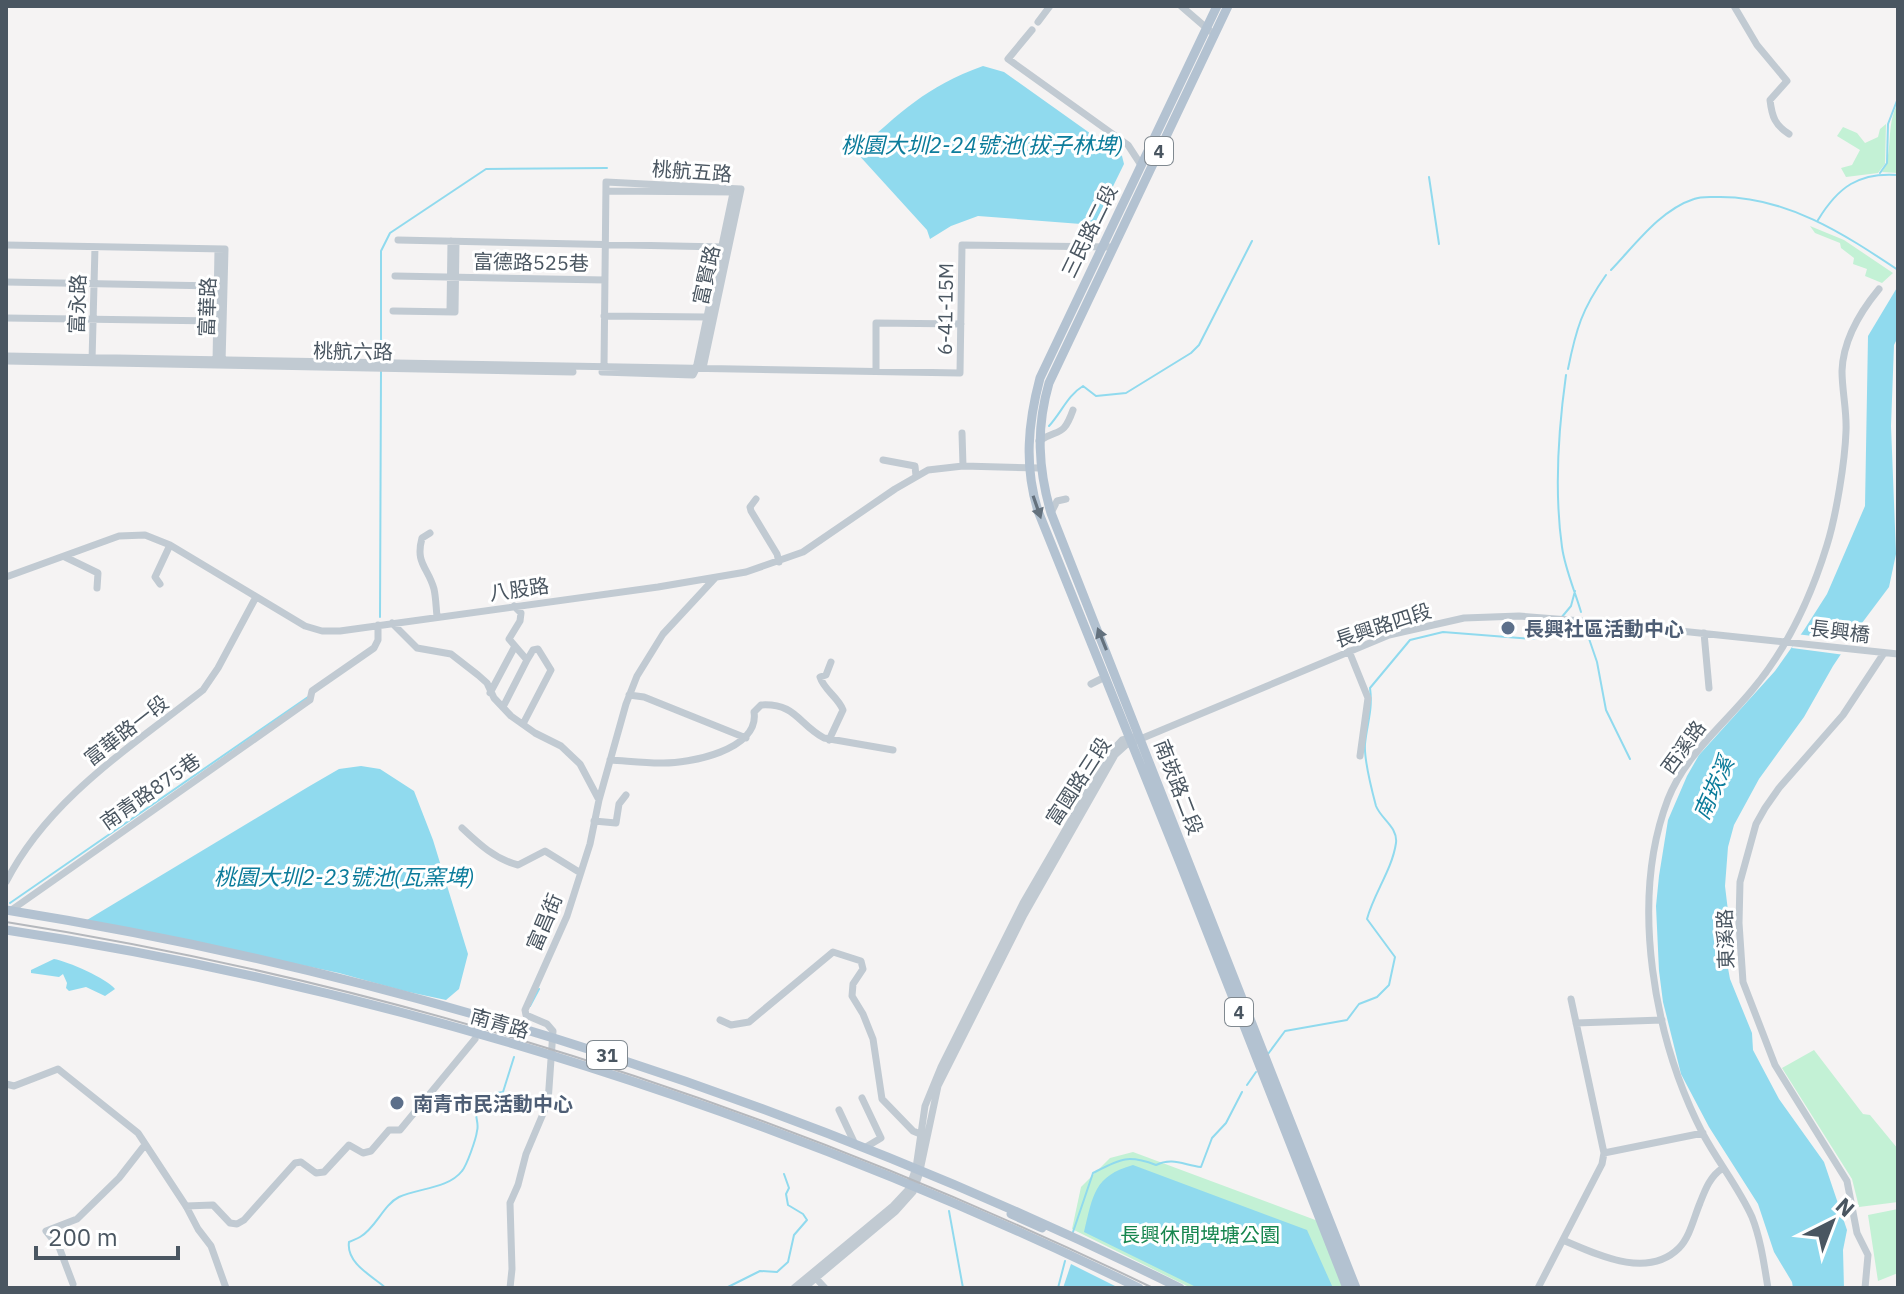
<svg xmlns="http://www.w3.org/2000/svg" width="1904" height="1294" font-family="'IBM Plex Sans','Noto Sans TC',sans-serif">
  <rect width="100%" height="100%" fill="#f5f3f3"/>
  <path fill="#c3f1d5" d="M1898,103V173L1882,172C1894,156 1885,125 1898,103Z
    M1886,124L1885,164L1878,173L1846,177L1841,168L1852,165L1860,150L1837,136L1843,127L1857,133L1865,143L1878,137L1880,129Z
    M1810,226L1844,240L1893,273L1882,283L1865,276L1867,269L1853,264L1854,258L1841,248L1840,243L1815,233Z
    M1814,1050L1863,1114L1870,1115L1898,1149V1202L1859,1207L1852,1179L1782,1068Z
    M1133,1152L1318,1221L1343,1288H1191L1072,1229L1081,1187L1110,1158Z
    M1898,1209V1273L1878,1281L1868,1215Z"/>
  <path fill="#90daee" d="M983,66L1004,72L1122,156L1124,164L1094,225L978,216L951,226L930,239L927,230L856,152C901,112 925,87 983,66Z
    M1898,286V337L1894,345L1891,426L1896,554L1889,587L1859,627L1833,666L1804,717L1759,779L1734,825L1728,847L1725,886L1728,911L1723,941L1730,979L1752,1033L1753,1050L1779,1099L1824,1162L1847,1230L1843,1250L1844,1288H1793L1792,1282L1774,1252L1758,1204L1709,1127L1681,1074L1663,1002L1659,971L1656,906L1659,876L1668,820L1687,776L1699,755L1775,671L1804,630L1827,594L1865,506L1868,336Z
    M361,766L380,769L414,791L433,840L468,954L459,989L446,1000L404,991L339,973L87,920L308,787L339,769Z
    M54,959C67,961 108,979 115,989L105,996L86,987L69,991L66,988L67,983L63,974L59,977L31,973V970Z
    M1133,1165L1307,1230L1333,1288H1198L1084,1232C1093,1195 1094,1176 1133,1165Z
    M1071,1264L1119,1288H1063Z"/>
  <path fill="#f5f3f3" d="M1796,634L1854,641L1845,655L1792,648Z"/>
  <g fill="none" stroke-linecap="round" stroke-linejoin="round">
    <path stroke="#90daee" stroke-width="2" d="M1880,173L1887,163L1888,124L1898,98
      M1429,177L1439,244
      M1818,220C1838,187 1859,172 1898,175
      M1611,270C1635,245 1660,210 1694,199C1701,196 1711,197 1718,197C1786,196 1844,234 1898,270
      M381,360V251L390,233L486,169L607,168
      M1568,369C1576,329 1582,309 1606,275
      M1566,375C1558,432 1554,490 1562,547C1565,569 1575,591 1581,612
      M1049,426C1061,413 1068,395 1083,386L1096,396L1126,393L1191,353L1199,345L1252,241
      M380,617L381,370
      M1561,618L1571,606L1575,591
      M1585,627L1597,662L1606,710L1630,759
      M10,903L308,697
      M530,1006L539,989
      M1268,1054L1285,1031L1347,1020L1359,1004L1377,997L1389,985L1395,957L1367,919C1374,893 1392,870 1396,843C1398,827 1381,819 1376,806C1372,791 1364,758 1365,744C1367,723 1373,710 1370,688L1410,640L1443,632L1533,639L1549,632L1557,623
      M1247,1085L1256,1072
      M949,1211L963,1288
      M1073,1232L1093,1173C1120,1159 1127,1154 1156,1165C1172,1157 1184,1165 1201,1167L1212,1138L1226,1123L1242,1092
      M386,1288C372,1276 346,1263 349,1242C353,1240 357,1239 360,1237C376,1228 383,1205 399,1197C418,1188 448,1189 462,1171C467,1165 476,1139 477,1131C479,1124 476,1120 476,1113C476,1100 492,1093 503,1092L514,1057
      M726,1288L760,1271L777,1272L788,1262L794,1235L807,1220L803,1214L788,1205L786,1194L789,1188L784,1174
      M1058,1288L1065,1261"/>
    <path stroke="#c1cad2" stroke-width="7" d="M1181,6L1210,31
      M1734,6L1757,45L1787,81L1770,100C1772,117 1775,125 1789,134
      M1038,22L1050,6
      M1032,30L1008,59L1128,145L1141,165
      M606,191L736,192
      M398,240L722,247
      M6,245L225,249L222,363
      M395,276L605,280
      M6,282L217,286
      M393,311L455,312L456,242
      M450,312L451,241
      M604,316L707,317
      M6,318L217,321
      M6,356L960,373L962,245L1113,247
      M6,361L573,372
      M92,361L95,247
      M216,363L218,249
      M604,368L606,182L741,189
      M703,368L741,189
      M696,369L733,193
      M876,371V323L961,324
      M602,372L693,375L696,369
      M962,433L963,466
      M1039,441C1059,428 1063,438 1073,410
      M883,460L915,466L916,476
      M756,499L750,507L751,511L777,554L779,562
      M1051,513L1057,501L1066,499
      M430,533L422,538C415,564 428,567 434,589C436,598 436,608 437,616
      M65,557L98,573L97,588
      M6,577L119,536L145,535L170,545L305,626L322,631H340L658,587L746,572L803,552L895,489L928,470L963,466L1040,468
      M160,584L155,577L170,545
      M514,606L521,613L520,621L509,639L527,660L533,650L538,649L551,670L523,724
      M392,623L417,648L451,654L478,675L487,683L494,698L511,716L535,733L561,746L580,764L598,798
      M1704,633L1709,688
      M1349,651L1368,698L1360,756
      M1091,684L1105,677
      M490,693L514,648
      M629,695L644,697L746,738
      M503,707L527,660
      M829,740L843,710C838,697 824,690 820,677L826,675L831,662
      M610,760C627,761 644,763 660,763C689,764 760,750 754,712L761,705C796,703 798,724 824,738L893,750
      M594,821L616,823L619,804L626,795
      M462,828C479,844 495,859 518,865L545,851L579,872
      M6,882C49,798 131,747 203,690L218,668L256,597
      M10,911L310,700L312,691L374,648L378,640V625
      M720,1020L731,1025L749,1022L833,952L861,961L863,969L853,984L852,996L863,1014L873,1039L882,1099L913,1131L925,1136
      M1576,1023L1662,1020
      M6,1084L14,1086L58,1069L138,1133L186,1206L198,1229L211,1246L226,1288
      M862,1098L881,1138L866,1147
      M839,1110L854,1142
      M1604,1153L1703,1133
      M186,1206L213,1205L230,1223L237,1224L244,1220L295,1163L301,1162L316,1173L324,1172L349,1145L363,1153L371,1151L389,1130H400L475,1039
      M1563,1240C1596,1254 1647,1280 1679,1248C1690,1237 1694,1217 1700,1203C1705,1190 1710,1176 1723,1168
      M813,1275L825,1288
      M73,1284L59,1247L46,1231L77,1219L119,1178L144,1146
      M510,1288L512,1269L510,1203L518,1185L526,1154L548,1102L553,1031L547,1024L526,1015L525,1010L567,916L590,844L599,800L626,704L637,676L663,634L715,578
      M794,1288L893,1206L908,1190L916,1168L925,1106L941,1067L1023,903L1110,753L1122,740L1134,737
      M804,1288L896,1211L913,1192L919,1175L938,1086L1024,915L1115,755L1126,745L1389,635L1464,618L1519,616L1595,622L1898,654
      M1538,1288L1602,1164L1604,1153L1571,999
      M1768,1288C1764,1264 1761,1240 1752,1217C1739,1188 1718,1162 1703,1134C1654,1039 1629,901 1668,799C1686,754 1723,726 1753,689C1788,647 1811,597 1827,545C1836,516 1845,462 1846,431C1847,411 1842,391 1842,371C1843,341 1860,312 1879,289
      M1865,1288L1868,1255L1857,1233L1847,1181L1775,1065L1743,982L1739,923L1740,882L1756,824L1765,808L1779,788L1843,715L1884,653"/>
    <path stroke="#b3c2d1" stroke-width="9" d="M1217,6L1040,378C1028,423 1024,466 1038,511L1180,863L1347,1288
      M1228,6L1049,383C1036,428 1038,468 1051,513L1356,1288
      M6,910C414,975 810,1106 1180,1288
      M6,930C396,989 785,1115 1139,1288
      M1011,1214L1042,1228"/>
    <path stroke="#b5b8bd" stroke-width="2" d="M6,922C405,985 790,1112 1153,1288"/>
  </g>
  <defs><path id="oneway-solid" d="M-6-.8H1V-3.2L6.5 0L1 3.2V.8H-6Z" transform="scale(2)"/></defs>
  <g fill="#64717d">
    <use href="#oneway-solid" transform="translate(1037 507) rotate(71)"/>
    <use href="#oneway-solid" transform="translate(1102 639) rotate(-112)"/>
  </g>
  <g fill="#5c6f8a" stroke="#fff" stroke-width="3">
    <circle cx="1508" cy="628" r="8"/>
    <circle cx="397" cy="1103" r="8"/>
  </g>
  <g text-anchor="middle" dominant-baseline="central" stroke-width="6" stroke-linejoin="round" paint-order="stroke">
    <g fill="#fff" stroke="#808990" stroke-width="2">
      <rect x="1145" y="137" width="28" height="28" rx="6"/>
      <rect x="1225" y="998" width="28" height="28" rx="6"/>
      <rect x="587" y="1041" width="40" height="28" rx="6"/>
    </g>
    <g font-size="18" font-weight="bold" fill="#4a5661">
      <text x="1159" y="151">4</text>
      <text x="1239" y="1012">4</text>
      <text x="607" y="1055">31</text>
    </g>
    <g font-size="20" fill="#4a5661" stroke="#fff">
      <text transform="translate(692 171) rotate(4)">桃航五路</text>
      <text transform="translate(1089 231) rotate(-64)">三民路二段</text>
      <text transform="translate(531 262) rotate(1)">富德路525巷</text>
      <text transform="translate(706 275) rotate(-78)">富賢路</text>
      <text transform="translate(77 304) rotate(-88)">富永路</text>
      <text transform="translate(207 307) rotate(-88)">富華路</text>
      <text transform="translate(945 309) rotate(-89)">6-41-15M</text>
      <text transform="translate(353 351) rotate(1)">桃航六路</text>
      <text transform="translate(519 589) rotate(-8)">八股路</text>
      <text transform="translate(1383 625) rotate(-18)">長興路四段</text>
      <text transform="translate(1840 631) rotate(7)">長興橋</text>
      <text transform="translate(126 730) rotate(-38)">富華路一段</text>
      <text transform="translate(1683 747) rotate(-54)">西溪路</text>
      <text transform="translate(1078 781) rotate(-57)">富國路三段</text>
      <text transform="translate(1179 787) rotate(69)">南崁路二段</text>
      <text transform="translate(150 791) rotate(-35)">南青路875巷</text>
      <text transform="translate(544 922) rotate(-67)">富昌街</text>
      <text transform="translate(1725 939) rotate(-92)">東溪路</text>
      <text transform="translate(500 1023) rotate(16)">南青路</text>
    </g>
    <g font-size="20" font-weight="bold" fill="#4e5e75" stroke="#fff" text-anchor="start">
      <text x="1524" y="628">長興社區活動中心</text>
      <text x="413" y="1103">南青市民活動中心</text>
    </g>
    <g font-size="20" fill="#17864f" stroke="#fff">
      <text x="1200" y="1234">長興休閒埤塘公園</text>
    </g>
    <g font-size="22" font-style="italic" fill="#0c7c9b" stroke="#fff">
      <text x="982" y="144">桃園大圳2-24號池(拔子林埤)</text>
      <text transform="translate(1713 788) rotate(-66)">南崁溪</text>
      <text x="344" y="876">桃園大圳2-23號池(瓦窯埤)</text>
    </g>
  </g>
  <rect width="1904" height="1294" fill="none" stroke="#4a5661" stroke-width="16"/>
  <g transform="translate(1832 1222) rotate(42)" stroke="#ffffff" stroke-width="6" paint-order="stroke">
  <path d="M0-6L14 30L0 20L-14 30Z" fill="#4a5661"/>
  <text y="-12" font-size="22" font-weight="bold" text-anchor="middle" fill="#4a5661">N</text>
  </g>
  <path d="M36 1246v12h142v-12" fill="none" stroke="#4a5661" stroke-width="4"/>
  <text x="48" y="1246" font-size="24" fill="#4a5661" stroke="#ffffff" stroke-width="6" paint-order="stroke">200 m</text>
</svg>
